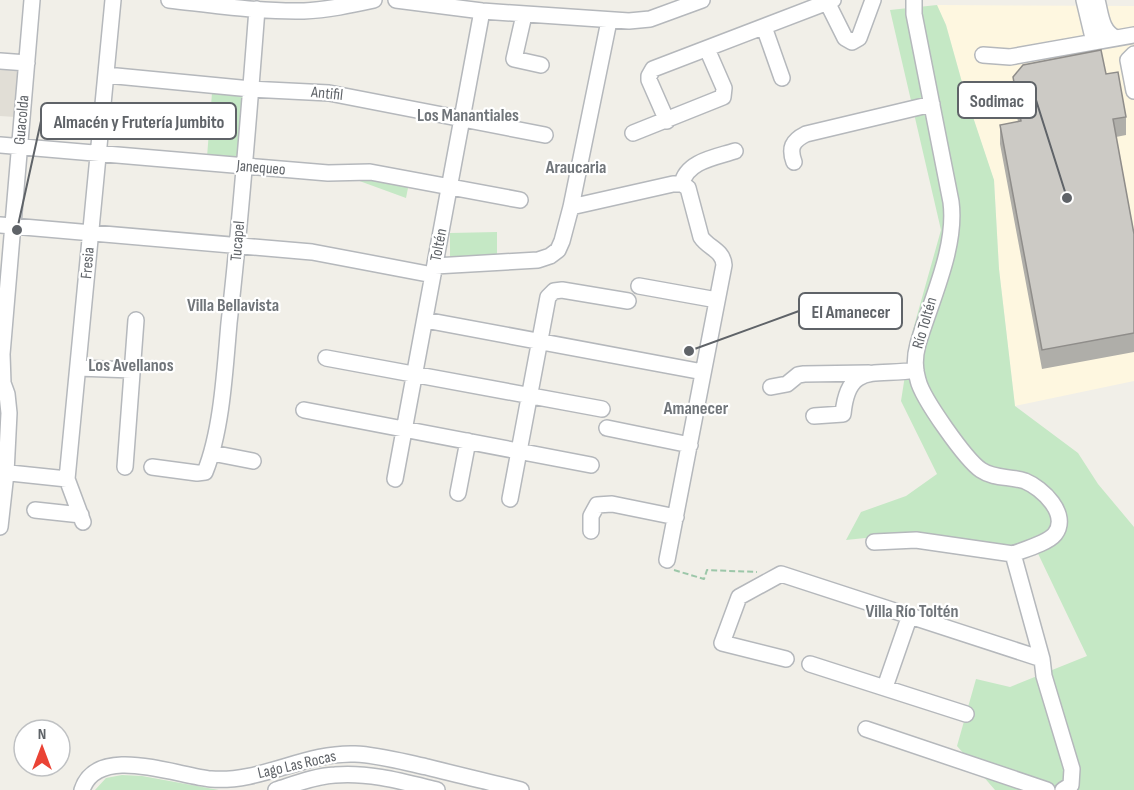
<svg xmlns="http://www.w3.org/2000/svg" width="1134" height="790" font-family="'Sofia Sans Condensed',sans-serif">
  <rect width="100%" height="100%" fill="#f1efe8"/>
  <path fill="#fef7e0" d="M937,5L1134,6V381L1015,406L999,269L994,180L965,93L946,25Z"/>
  <path fill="#e1ded6" d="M0,68L18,69L15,117L0,116Z"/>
  <path fill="#c5e8c5" d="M937,5L946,25L965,93L994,180L999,269L1015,406L1078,453L1098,484L1134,527V790H995L957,746L976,679L1010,687L1087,656L1031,539L999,551L875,537L846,540L861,512L906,496L937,474L901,401L911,337L941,230L890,10Z
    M212,93L243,95L237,159L207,157Z
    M364,174L409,183L406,198L354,179Z
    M497,232V258L450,259V233Z
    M122,775L142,776L219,790H95L106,778Z"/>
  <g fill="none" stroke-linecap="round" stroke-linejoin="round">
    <defs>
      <path id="minor" d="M169,0C213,5 259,12 304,11C328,10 351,5 374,0
        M396,0L482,11L629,21L650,19L702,0
        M914,0V14L951,202C957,247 931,300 918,344C915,355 914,368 918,380C922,398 966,460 981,470C994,479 1010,476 1025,481C1042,488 1070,514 1055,534C1048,543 1023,550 1013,554
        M1084,0L1094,42
        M1097,0C1101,15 1101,31 1116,38
        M827,2L845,38L852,42L859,38L873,0
        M524,15L514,59L541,65
        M764,27L782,78
        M1134,54L1128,60L1134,91
        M983,55L1010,57L1134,35
        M0,61L27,63
        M106,75L251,89L329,93L545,135
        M667,121L649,80V76L653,69L833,0
        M633,133L723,97L724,88L707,49
        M0,145L328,173L370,172L520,200
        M794,162C789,148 792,141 806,134L932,104
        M682,184C686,161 717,157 735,151
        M571,207L673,184H682
        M0,225L312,252L433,275
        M435,266L538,260L550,256L558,250L562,241L571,207L609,21
        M639,286L717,300
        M425,320L703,372
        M326,358L602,409
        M78,368L132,370
        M771,387L787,384L798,375L804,374L869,373
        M304,410L591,465
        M814,416L843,414C848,360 877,377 916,370
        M607,428L690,445
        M212,453L253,461
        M125,467L136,320
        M152,467L197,473L205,472C222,430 225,368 229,323C241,219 249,114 257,9
        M0,472L67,479
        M395,479L482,11
        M458,493L468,441
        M510,499L548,297L554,291L562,290L628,301
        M35,510L81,515
        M83,522L67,479L113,0
        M0,527L6,473L9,413L7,394L3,383L2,354L32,0
        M591,531V516L597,505L612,504L676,517
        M874,542L916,540L1013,554
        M1013,554L1042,659L1044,676L1072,769L1071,785L1063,790
        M667,560L724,265C723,250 708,248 701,237L688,188L682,184
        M786,659L722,643L739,597L781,574L1042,659
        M810,664L966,714
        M885,687L910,615
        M866,729L1047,790
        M82,790C97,743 177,776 211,779C261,783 305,752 355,754C380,755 403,762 427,767C458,775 489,782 521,790
        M276,790C295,784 315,776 335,775C369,772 404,782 437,790"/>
    </defs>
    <use href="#minor" stroke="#b5b8bc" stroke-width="18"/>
    <path stroke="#9cc7a9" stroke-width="2" stroke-dasharray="6 3" stroke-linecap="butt" d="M674,570L704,579L707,570L757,572"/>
    <use href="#minor" stroke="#fff" stroke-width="15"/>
  </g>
  <path fill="#afaea9" d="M1106,74L1126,117V135L1116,137L1134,234V352L1042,369L1000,144V125L1018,122L1013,95V77Z"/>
  <path fill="#cccac5" stroke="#8f8d8a" stroke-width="1.5" d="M1101,50L1106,74L1118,72L1126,117L1113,119L1134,234V333L1042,350L1000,125L1021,121L1013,77L1023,65Z"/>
  <g text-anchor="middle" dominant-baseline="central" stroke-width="4.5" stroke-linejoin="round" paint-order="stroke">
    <g font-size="16" fill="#5f6368" stroke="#fff">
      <text transform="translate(327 94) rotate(6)">Antifil</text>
      <text transform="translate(22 120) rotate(-85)">Guacolda</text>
      <text transform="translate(261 168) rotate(5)">Janequeo</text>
      <text transform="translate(238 241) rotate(-85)">Tucapel</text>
      <text transform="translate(439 245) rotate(-79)">Toltén</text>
      <text transform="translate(88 263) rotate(-85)">Fresia</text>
      <text transform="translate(925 323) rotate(-74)">Río Toltén</text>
      <text transform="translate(297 765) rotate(-13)">Lago Las Rocas</text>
    </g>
    <g font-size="18" font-weight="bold" fill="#70757a" stroke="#fff">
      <text x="468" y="115">Los Manantiales</text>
      <text x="576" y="167">Araucaria</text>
      <text x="233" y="305">Villa Bellavista</text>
      <text x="131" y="365">Los Avellanos</text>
      <text x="696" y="408">Amanecer</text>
      <text x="912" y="611">Villa Río Toltén</text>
    </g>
  </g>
  <path fill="none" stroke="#5f6368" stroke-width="2" d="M1067 198L1036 100M17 230L41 121M689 351L799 311"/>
  <g fill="#5f6368" stroke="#fff" stroke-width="2">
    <circle cx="1067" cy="198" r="6"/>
    <circle cx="17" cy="230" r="6"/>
    <circle cx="689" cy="351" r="6"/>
  </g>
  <g fill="#fff" stroke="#5f6368" stroke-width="2">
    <rect x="958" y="82" width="78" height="36" rx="6"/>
    <rect x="41" y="103" width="195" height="36" rx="6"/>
    <rect x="799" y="293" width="103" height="36" rx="6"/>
  </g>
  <g font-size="18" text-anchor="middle" font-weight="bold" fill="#5f6368">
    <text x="997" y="107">Sodimac</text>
    <text x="139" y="128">Almacén y Frutería Jumbito</text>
    <text x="851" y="318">El Amanecer</text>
  </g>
  <g transform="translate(42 748)"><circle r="28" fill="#ffffff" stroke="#bfc1c3" stroke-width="1.5"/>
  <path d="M0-4.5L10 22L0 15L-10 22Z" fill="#ea4335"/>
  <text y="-9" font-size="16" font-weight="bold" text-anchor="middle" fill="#5f6368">N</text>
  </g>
</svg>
